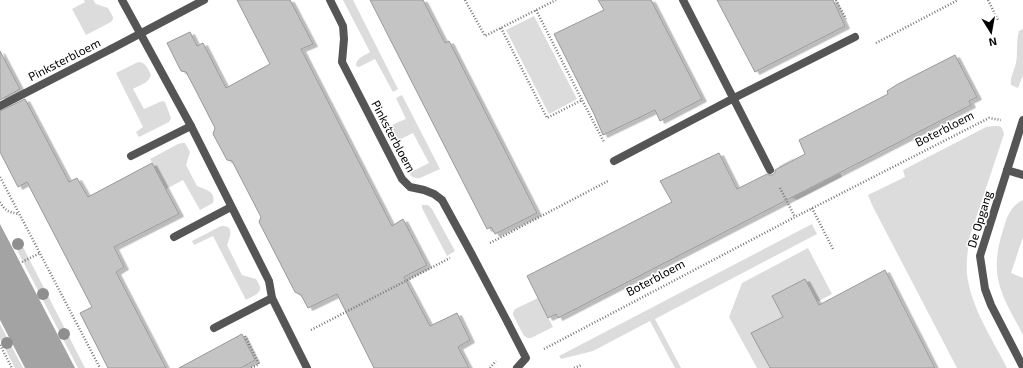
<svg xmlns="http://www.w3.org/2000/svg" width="1023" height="368" font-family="'Exo 2',sans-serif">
  <defs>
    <filter id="shadow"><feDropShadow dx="4.5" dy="2.5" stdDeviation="0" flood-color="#0004"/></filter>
  </defs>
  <rect width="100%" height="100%" fill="#fff"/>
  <path fill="#dcdcdc" d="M84,0H93L96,4L108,8L113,17V19L111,22L86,35L72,9L85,2Z
    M343,0H353L398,89L393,92L375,59L359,67L356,66C356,58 364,56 370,52Z
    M534,16L577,99L549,114L506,30Z
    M1023,29V75L1018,88L1011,85C1010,77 1014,71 1016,63C1018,53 1016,41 1019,31Z
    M138,62C146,62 148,69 151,75C149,83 140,85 133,89L144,109L162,101L165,102L171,118L169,122L139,137L136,132L143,127L116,73Z
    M402,95L440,169L420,178C416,179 412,178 410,174L411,172L429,163L413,133L397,141L392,139C391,136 388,133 389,129C391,124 401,121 406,119L396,98Z
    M994,126C1001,126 1002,126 1004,134L969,239C968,251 966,262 967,274C971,308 992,338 1007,368H957L872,205L868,195L905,177L903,170L986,127Z
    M182,143H185L190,152L186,165L197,186C206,190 216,191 213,203L200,210L183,180L166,189L150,159L178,144Z
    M794,158V159L788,163L803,192L840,173L842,177L797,200L793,198L778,170L779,166Z
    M1023,200V237L1011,273L1023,278V335C1002,295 988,277 1003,230C1007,217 1010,206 1023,200Z
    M422,205H428L432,209L455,251L447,256L422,208Z
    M812,224L817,234L655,319L681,368H675L650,321L593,351L561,359L559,356Z
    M221,226C235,225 230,237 227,245L242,275L256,279C257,281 260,285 260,288C261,294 250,297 246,300L213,236L194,245L192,241Z
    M23,247L85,368H78L17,250Z
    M808,248L832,294L817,302L805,279L772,296L783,317L752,333L769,368H757L729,317L742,283Z
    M538,298L553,327L531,338H528L524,336L513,315V313L515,309Z
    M0,324L23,368H15L0,339Z"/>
  <path fill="#a3a3a3" d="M0,224L75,368H25L0,320Z"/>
  <path fill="#c4c4c4" stroke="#999" filter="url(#shadow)" d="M237,0H290L313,44L301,49L392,226L403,219L427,265L404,277L430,326L457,313L470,340L458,347L469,368H374L337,294L308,308L301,295L295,292L259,222L261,217L232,161L227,160L213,134L215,128L194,87L186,72L181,71L167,43L190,32L197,46L203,43L226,88L270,64Z
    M370,0H423L445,43L449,41L537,213L495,234L491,227L487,229Z
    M598,0H651L702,99L660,121L655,110L603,135L594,114L554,34L604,10Z
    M717,0H833L845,26L755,72Z
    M0,51L20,89L0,100Z
    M955,55L977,97L969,101L971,105L558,318L556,314L548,318L527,276L672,202L660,181L719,153L737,189L767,174L769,175H772L775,173V170L805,154L799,140L888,94L887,91L898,84Z
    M25,99L69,182L77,178L88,197L152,163L179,214L114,247L124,267L116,272L166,368H108L80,313L92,307L27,182L18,187L0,152V111Z
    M885,270L935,368H770L751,333L783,317L772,296L805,279L819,305Z
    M242,334L255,360L241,368H179Z"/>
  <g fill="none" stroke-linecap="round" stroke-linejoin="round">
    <path stroke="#777" stroke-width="2.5" stroke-dasharray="1 2" stroke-linecap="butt" d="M465,0L485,36L556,0
      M836,0L846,19
      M988,0L998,20
      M536,10L582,100
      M501,28L547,118L582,100L604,142
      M876,43L958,0
      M0,177L100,368
      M780,188L795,217
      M0,202C5,211 9,212 19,214
      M812,208L833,249
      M490,243L608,181
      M22,262L40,253
      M311,330L450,258
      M245,336L259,364L251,368
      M0,345L12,368
      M544,349L795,217L989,118L1001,120
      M490,368L496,361
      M574,368L582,365"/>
    <path stroke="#555" stroke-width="8" d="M131,156L191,126
      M614,161L734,98L855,37
      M1007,170L1023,175
      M174,237L231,207
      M508,323L526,358L517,368
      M214,328L272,298"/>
    <path stroke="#555" stroke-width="8" d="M0,106L111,49"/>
    <path stroke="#555" stroke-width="8" d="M122,0L191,126L269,281L272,298L307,368
      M330,0L343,26L344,39L342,62L402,179L410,187L424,190L434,194L442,200L471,253L508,323
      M683,0L770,170
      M111,49L204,0"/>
    <path stroke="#555" stroke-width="8" d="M1023,120L980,256L985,289L991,305L1023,367"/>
  </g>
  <g fill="#8f8f8f">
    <circle cx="18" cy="244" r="6"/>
    <circle cx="43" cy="294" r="6"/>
    <circle cx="64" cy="334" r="6"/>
    <circle cx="7" cy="343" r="6"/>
  </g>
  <g text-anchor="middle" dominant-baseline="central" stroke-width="3" stroke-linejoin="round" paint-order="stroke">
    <g font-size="12" fill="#000" stroke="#fff">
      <text transform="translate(64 59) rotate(-27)">Pinksterbloem</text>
      <text transform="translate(944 128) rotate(-27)">Boterbloem</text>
      <text transform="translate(394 136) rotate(62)">Pinksterbloem</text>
      <text transform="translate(979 219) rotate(-73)">De Opgang</text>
      <text transform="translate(655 277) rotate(-28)">Boterbloem</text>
    </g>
  </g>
  <g transform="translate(991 32) rotate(169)" stroke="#ffffff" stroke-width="3" paint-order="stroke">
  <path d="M0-3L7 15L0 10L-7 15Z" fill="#000000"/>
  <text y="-6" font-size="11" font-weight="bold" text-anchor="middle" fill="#000000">N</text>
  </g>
</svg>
